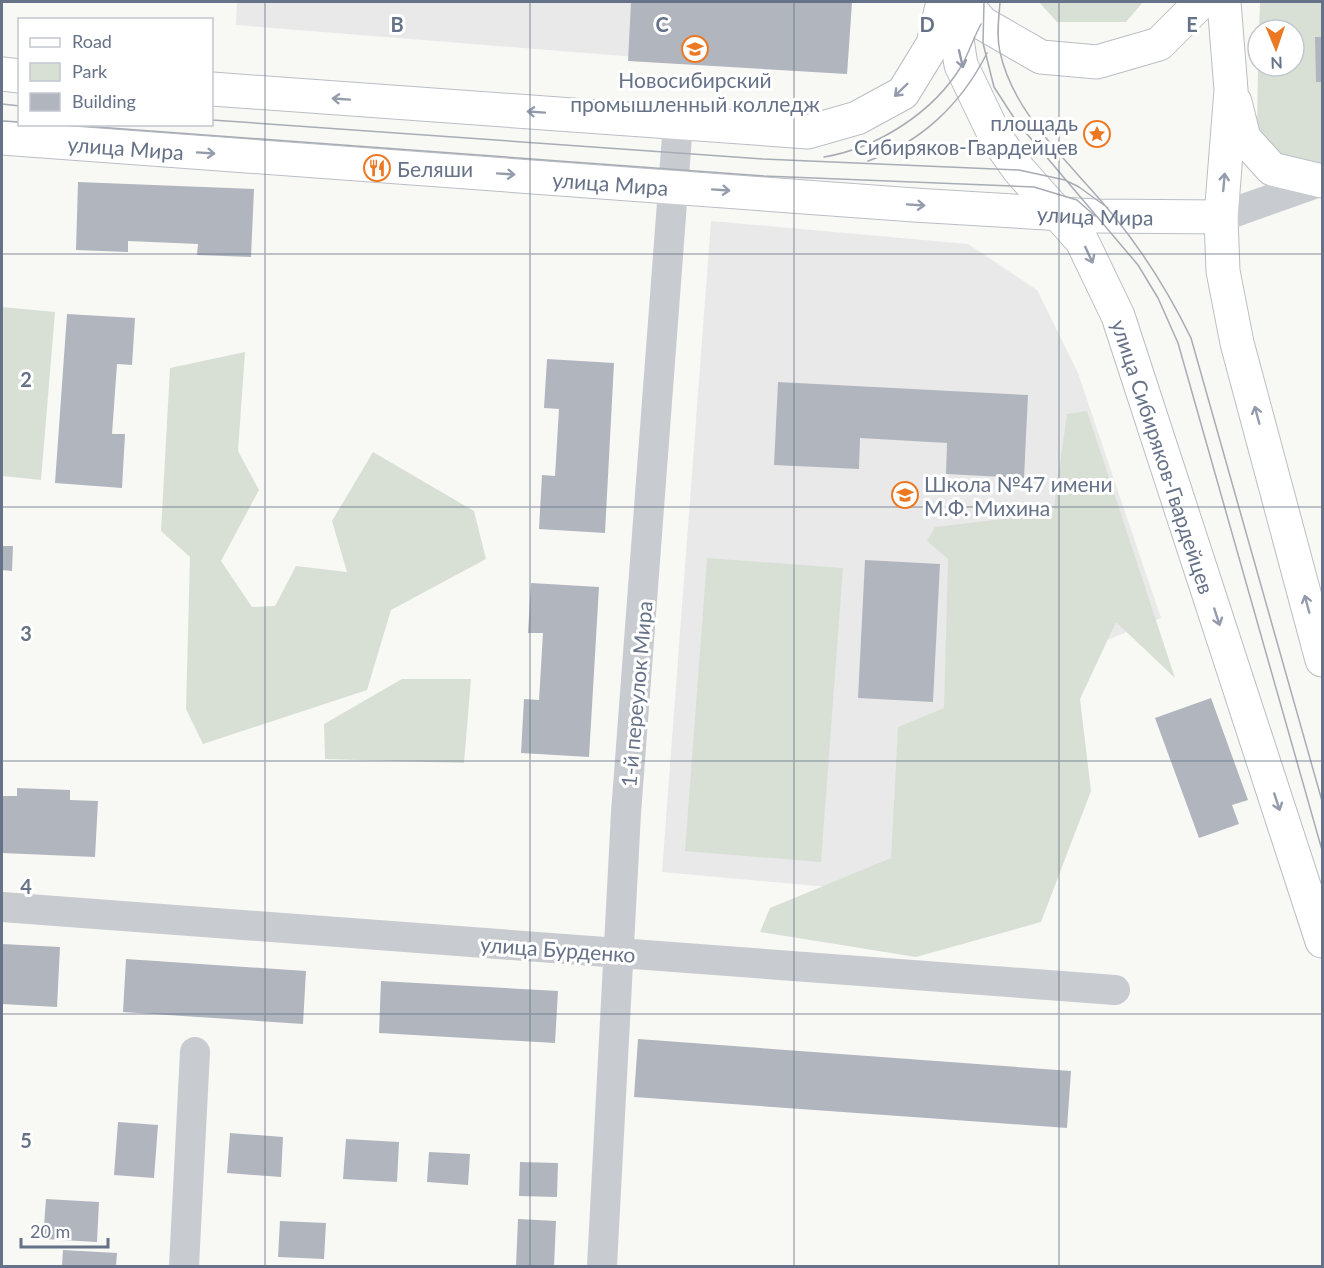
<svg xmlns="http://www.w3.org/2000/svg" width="1324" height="1268" font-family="Lato,sans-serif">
  <rect width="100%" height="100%" fill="#f8f8f5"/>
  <path fill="#e9e9e9" d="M237,2H852L847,74L236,25Z
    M711,221L968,244L1037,290L1078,373L1161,618L1078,652L905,894L662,872Z"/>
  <path fill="#d8e0d6" d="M1039,2H1038H1143L1126,22H1057Z
    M1260,2H1322V166L1271,156L1257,128L1258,66H1294V30H1259Z
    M2,307L55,312L41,480L2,476Z
    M245,352L238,451L259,490L221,561L252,607L275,606L296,566L347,572L332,521L373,452L474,511L486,559L391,610L367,690L203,744L186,709L190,557L161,531L170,368Z
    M1087,411L1175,678L1116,622L1080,699L1091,791L1041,922L916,957L760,932L770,908L891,858L898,727L944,708L948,559L927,541L935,527L1053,513L1067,414Z
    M707,558L843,568L821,862L685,851Z
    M402,679H471L464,763L325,759L324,724Z"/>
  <path fill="#b1b6be" d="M631,2H852L847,74L628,61Z
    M1315,37H1322V82H1316Z
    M78,182L254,189L251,257L197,255L198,244L128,241V252L76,250Z
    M67,314L135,318L132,365L117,364L112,434H125L122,488L55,483Z
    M547,359L614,363L605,533L539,529L542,475L555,476L559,409L544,408Z
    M778,382L1028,395L1024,478L946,474L947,443L860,438L859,469L774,465Z
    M2,546H13L12,571L2,570Z
    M865,560L940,564L933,702L858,698Z
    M531,583L599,587L589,757L521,753L524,699L539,700L543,633H528Z
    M1211,698L1248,800L1232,805L1239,824L1199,838L1155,718Z
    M17,788L70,790V800L98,801L95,857L2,853V796H17Z
    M2,944L60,947L57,1007L2,1004Z
    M126,959L306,971L303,1024L123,1012Z
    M381,981L558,991L555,1043L379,1033Z
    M638,1039L1071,1071L1067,1128L634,1097Z
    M118,1122L158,1125L154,1178L114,1175Z
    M230,1133L283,1137L281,1177L227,1173Z
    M346,1139L399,1142L397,1182L343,1179Z
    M429,1152L470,1154L468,1185L427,1182Z
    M520,1162L558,1163L557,1197L519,1196Z
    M46,1199L99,1202L97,1242L43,1239Z
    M518,1219L556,1221L554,1266H516Z
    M280,1221L326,1223L324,1259L278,1257Z
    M63,1250L117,1253L116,1266H62Z"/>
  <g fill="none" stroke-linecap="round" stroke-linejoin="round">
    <defs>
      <g id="secondary">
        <path id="s1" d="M951,2L961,65L995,136L1019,170L1082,241L1118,316L1322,941"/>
        <path d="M964,2L982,23L1041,57L1097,62L1159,44L1201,2"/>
        <path d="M1224,2L1231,90L1221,217L1223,271L1237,343L1322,660"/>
        <path d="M2,74L20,76"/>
        <path d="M212,89L808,132L857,118L903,93L933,44L943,2"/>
        <path d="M1235,102L1244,138L1272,169L1322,181"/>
        <path id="s2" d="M2,138L914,205L1095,216L1221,217"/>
      </g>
    </defs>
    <use href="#secondary" stroke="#babec4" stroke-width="35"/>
    <path stroke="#c8cbcf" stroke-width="30" d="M1221,217L1322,181
      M2,907L1115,990
      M184,1266L195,1052
      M602,1266L626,813L678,123"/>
    <use href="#secondary" stroke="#fff" stroke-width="33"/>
    <path stroke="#a8acb4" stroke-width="1.5" d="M984,2L983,43L994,87L1016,121L1138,265L1158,298L1178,343L1322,850
      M1000,2C999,18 996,35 1000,52C1014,117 1073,165 1113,215C1145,254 1169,293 1191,338L1322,801
      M2,104L20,106
      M212,120L763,159L1019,170L1065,180L1079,187L1108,208
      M2,121L20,122
      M56,124L764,176L1034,187L1077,200L1095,216
      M824,157C878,148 934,112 962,65C969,52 974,37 981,24
      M868,161C922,142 962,103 987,53"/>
  </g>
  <defs><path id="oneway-shaft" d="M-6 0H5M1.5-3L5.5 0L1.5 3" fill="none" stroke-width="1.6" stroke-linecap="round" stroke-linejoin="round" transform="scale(1.5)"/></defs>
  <g stroke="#949cac">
    <use href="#oneway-shaft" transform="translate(961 59) rotate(77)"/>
    <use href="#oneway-shaft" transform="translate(901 90) rotate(136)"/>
    <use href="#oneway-shaft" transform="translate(341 99) rotate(-176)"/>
    <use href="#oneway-shaft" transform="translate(536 112) rotate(-176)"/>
    <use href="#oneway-shaft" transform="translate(206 153) rotate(4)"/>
    <use href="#oneway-shaft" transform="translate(506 174) rotate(4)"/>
    <use href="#oneway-shaft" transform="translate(1224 182) rotate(-85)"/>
    <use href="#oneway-shaft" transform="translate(721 190) rotate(4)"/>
    <use href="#oneway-shaft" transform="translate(916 205) rotate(4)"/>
    <use href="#oneway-shaft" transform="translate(1089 255) rotate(65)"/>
    <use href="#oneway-shaft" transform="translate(1257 415) rotate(-105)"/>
    <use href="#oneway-shaft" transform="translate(1307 604) rotate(-105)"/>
    <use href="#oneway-shaft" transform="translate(1217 617) rotate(72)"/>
    <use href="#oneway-shaft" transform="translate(1277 802) rotate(72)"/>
  </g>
  <path fill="none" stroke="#667288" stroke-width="1.5" stroke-opacity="0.55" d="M265,2V1266M530,2V1266M794,2V1266M1059,2V1266M2,254H1322M2,507H1322M2,761H1322M2,1014H1322"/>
  <defs>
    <symbol id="university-ring" viewBox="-11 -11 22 22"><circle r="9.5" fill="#fff" stroke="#ec7821" stroke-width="1.5"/><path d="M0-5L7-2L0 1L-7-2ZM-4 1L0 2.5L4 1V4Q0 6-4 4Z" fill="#ec7821"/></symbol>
    <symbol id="sight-ring" viewBox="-11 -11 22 22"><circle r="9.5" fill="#fff" stroke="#ec7821" stroke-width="1.5"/><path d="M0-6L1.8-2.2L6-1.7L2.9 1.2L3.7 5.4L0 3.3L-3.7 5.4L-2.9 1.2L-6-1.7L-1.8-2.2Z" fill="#ec7821"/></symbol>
    <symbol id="restaurant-ring" viewBox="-11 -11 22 22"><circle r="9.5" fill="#fff" stroke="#ec7821" stroke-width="1.5"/><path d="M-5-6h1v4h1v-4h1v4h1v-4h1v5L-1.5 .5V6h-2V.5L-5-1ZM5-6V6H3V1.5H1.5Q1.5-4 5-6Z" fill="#ec7821"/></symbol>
    <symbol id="school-ring" viewBox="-11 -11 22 22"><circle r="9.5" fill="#fff" stroke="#ec7821" stroke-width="1.5"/><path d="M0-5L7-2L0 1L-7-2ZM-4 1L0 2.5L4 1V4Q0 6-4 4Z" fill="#ec7821"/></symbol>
  </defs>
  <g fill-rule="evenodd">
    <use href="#university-ring" x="680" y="34" width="30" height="30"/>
    <use href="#sight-ring" x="1082" y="119" width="30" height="30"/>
    <use href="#restaurant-ring" x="362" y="153" width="30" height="30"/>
    <use href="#school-ring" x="890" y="480" width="30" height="30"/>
  </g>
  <g text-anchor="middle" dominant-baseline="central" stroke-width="6" stroke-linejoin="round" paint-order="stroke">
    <g font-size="21" fill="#667288" stroke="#fff" text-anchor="start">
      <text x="695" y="79" text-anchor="middle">Новосибирский<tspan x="695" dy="24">промышленный колледж</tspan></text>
      <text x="1078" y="122" text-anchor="end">площадь<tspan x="1078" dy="24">Сибиряков-Гвардейцев</tspan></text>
      <text x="397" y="168">Беляши</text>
      <text x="924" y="483">Школа №47 имени<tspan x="924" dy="24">М.Ф. Михина</tspan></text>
    </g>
    <g font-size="21" fill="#667288" stroke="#fff">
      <text stroke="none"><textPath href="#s2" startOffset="124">улица Мира</textPath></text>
      <text stroke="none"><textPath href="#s2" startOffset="610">улица Мира</textPath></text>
      <text stroke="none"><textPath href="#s2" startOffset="1096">улица Мира</textPath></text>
      <text stroke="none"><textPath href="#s1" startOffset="510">улица Сибиряков-Гвардейцев</textPath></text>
      <text transform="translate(636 694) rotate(-85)">1-й переулок Мира</text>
      <text transform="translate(558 949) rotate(4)">улица Бурденко</text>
    </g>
  </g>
  <g font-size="20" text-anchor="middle" font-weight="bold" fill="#667288" stroke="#fff" stroke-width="6" stroke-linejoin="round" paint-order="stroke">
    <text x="397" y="32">B</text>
    <text x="662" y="32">C</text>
    <text x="927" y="32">D</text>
    <text x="1192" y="32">E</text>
    <text x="26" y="387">2</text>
    <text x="26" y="641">3</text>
    <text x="26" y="894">4</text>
    <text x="26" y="1148">5</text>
  </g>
  <rect width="1324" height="1268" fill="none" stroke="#667288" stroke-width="6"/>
  <rect x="18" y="18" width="195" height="108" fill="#ffffff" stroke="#c2c7cf" stroke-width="1.5"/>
  <rect x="30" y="38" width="30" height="9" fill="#ffffff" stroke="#c2c7cf" stroke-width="1.5"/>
  <text x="72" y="48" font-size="18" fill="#667288">Road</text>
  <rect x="30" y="63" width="30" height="18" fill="#d8e0d6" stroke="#c2c7cf" stroke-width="1.5"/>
  <text x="72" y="78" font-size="18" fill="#667288">Park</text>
  <rect x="30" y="93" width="30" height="18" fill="#b1b6be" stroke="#c2c7cf" stroke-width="1.5"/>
  <text x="72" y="108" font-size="18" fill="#667288">Building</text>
  <g transform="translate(1276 48) rotate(178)"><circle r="28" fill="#ffffff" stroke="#c2c7cf" stroke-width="1.5"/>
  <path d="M0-4.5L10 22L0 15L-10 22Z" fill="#ec7821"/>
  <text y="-9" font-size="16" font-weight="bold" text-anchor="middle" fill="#667288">N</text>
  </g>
  <path d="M21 1238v9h87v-9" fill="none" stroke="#667288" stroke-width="3"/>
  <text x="30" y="1238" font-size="18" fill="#667288" stroke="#ffffff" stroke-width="4.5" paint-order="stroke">20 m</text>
</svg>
